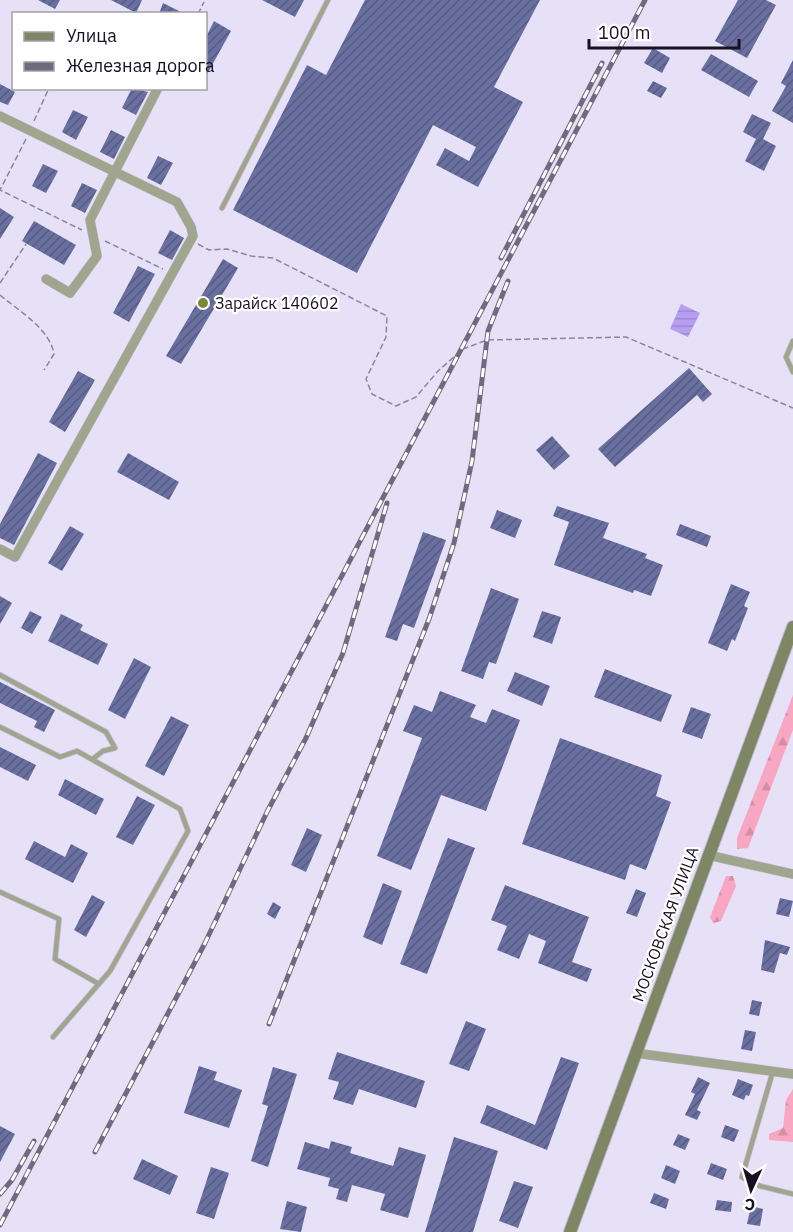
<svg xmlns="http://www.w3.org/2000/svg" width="793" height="1232" font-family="'IBM Plex Sans',sans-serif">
  <defs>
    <pattern id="forest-firs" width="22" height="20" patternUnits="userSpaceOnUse" patternTransform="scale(1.5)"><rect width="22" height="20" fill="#f8a6c1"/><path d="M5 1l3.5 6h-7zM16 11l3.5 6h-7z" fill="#d48ea6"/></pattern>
    <pattern id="water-rules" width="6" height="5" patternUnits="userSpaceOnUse" patternTransform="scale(1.5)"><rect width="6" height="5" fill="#b89ef0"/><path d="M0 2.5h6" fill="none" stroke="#9d87ce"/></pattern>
    <pattern id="building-hatch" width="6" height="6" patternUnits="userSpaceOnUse" patternTransform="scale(1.5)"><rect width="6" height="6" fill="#6970a0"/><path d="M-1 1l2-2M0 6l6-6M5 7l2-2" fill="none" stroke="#555b82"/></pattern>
  </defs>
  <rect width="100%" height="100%" fill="#e7e1f8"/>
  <path fill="url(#forest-firs)" d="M793,695V730L748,848L737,849V838Z
    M726,876H733L736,886L721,921L713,923L710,917Z
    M793,1089V1142L769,1140V1134L783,1128L786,1100Z"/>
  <path fill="url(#water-rules)" d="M681,304L700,313L688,337L670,329Z"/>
  <path fill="url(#building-hatch)" d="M38,0H60L55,9Z
    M111,0H142L136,13Z
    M262,0H304L295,17Z
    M365,0H540L494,87L523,102L478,187L436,165L445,148L469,161L476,147L433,125L357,273L233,210L307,65L326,75Z
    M738,0H766L776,5L747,58L715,41Z
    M163,3L185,14H159Z
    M214,21L231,31L206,76V37Z
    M653,48L670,58L662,73L644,63Z
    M711,54L758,81L749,97L701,70Z
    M793,60V123L772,111L786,86L781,83Z
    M653,81L667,88L661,98L647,91Z
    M0,84L15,92L8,105L0,102Z
    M132,88L148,92L136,115L122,108Z
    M73,110L88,117L76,140L62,132Z
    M752,114L771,123L763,139L776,146L764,171L745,161L756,139L743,132Z
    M111,130L125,137L114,159L100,152Z
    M158,156L173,163L161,185L147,178Z
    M43,164L58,171L46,193L32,186Z
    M82,183L97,190L85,213L71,206Z
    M0,208L14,217L0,239Z
    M34,221L76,245L64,265L22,241Z
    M170,230L184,238L172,260L158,253Z
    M223,259L238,268L181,364L166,356Z
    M138,266L155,274L129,322L113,313Z
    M689,368L712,394L703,402L697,395L615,467L598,449Z
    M78,371L95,380L65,432L49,422Z
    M552,436L570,456L554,470L536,450Z
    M38,453L57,463L14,545L0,538V524Z
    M128,453L179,482L169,500L117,472Z
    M557,506L609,523L603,538L647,554L645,558L663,565L651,596L634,590L633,593L554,565L569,522L553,516Z
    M497,510L522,520L515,538L490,528Z
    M680,524L711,536L707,547L676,535Z
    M70,526L84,534L62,571L48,563Z
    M423,532L446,540L414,628L403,624L397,641L385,637Z
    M731,584L750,592L744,606L748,608L735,641L732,639L727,651L708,643Z
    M491,588L519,599L496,664L489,662L483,679L461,671Z
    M0,596L12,603L0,624Z
    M30,611L42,617L32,634L21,628Z
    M542,611L561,617L552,644L533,637Z
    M61,614L83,625L80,630L108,644L98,665L48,641Z
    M134,658L151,667L125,719L108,710Z
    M605,669L672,695L661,722L594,697Z
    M515,672L550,686L542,706L507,691Z
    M0,682L55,710L44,732L34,727L37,721L0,703Z
    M440,691L476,705L470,717L486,723L492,709L520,720L486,811L441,795L411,870L377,856L422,738L403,731L414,705L432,712Z
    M691,707L711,714L702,739L682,732Z
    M171,716L189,725L164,776L145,766Z
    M560,738L662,775L656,796L671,802L646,870L630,864L625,880L522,844Z
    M0,747L36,765L28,781L0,767Z
    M65,779L104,799L96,815L58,795Z
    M137,796L155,805L133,845L116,837Z
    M307,828L322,835L306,872L291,865Z
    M448,838L475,848L427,974L400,964Z
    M34,841L65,857L71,844L88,853L73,883L25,859Z
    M383,883L402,891L382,945L363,937Z
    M505,885L589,917L572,962L592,969L587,982L538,963L546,941L529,934L519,959L497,950L507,926L491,920Z
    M636,889L646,893L637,917L626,913Z
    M92,895L105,902L86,937L74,930Z
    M780,898L793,901L789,917L776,914Z
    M273,902L281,907L275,919L267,914Z
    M765,940L790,947L787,955L780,953L774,973L761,970Z
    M752,1000L762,1002L759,1016L749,1014Z
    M466,1021L486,1029L469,1071L449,1064Z
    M745,1030L756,1032L752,1051L741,1049Z
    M337,1052L425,1081L416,1108L359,1089L353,1105L333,1099L339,1082L328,1079Z
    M561,1057L579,1063L547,1150L480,1123L487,1105L535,1125Z
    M199,1066L217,1072L214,1080L242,1090L229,1128L184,1113Z
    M273,1067L297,1074L268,1167L251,1161L268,1106L262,1104Z
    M698,1077L710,1083L697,1110L701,1112L697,1120L685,1115L695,1094L691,1092Z
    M738,1079L753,1085L749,1096L746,1095L744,1100L732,1095Z
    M725,1125L739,1130L734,1142L721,1137Z
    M0,1126L15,1134L0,1162Z
    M678,1134L690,1139L685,1150L673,1145Z
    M454,1137L498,1151L473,1232H425Z
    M331,1141L352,1147L350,1153L393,1166L399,1147L426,1155L408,1218L380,1210L385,1194L352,1185L347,1202L336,1199L339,1189L328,1186L330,1178L297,1169L305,1142L329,1149Z
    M142,1159L178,1176L170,1195L133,1179Z
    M711,1163L727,1169L723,1180L707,1174Z
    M666,1165L680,1171L675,1184L661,1178Z
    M211,1167L229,1173L214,1219L196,1213Z
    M514,1181L533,1187L518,1228L499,1221Z
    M654,1193L669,1199L666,1209L650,1203Z
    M717,1200L732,1202L731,1212L715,1210Z
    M287,1201L307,1207L301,1232L280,1229Z
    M751,1206L763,1209L760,1226L747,1224Z"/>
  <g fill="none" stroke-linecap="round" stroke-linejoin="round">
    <defs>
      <path id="lane" d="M222,208L328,0
        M793,341L786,357L793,372
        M0,675L106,732L115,748L103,751L94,758
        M0,727L60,757L77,751L180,809L188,831L110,971L53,1037
        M0,892L59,919L55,959L99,984
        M773,1071L742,1177L760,1186L793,1194"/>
      <path id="street" d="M0,116L177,202L191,227L193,236L15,557L0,549
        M46,279L70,293L97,256L90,220L158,88
        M708,855L793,874
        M635,1053L793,1074"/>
      <path id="secondary" d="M570,1232L793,627"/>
    </defs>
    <use href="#lane" stroke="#c1bbd1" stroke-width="6"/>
    <use href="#street" stroke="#c1bbd1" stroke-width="10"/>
    <use href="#secondary" stroke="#c1bbd1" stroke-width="14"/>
    <path stroke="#8b859a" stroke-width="1.5" stroke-dasharray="6 3" stroke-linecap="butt" d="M198,14L204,2
      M34,121L49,88
      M26,139L0,190L82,230
      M105,241L163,269
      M198,244L209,250L227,249L251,256L273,258L387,316L386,337L366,379L372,394L396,406L416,397L438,371L463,349L487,340L626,337L793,408
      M0,283L26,244
      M0,295C19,311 50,329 54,354L44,370"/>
    <use href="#lane" stroke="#a0a58d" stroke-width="4.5"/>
    <use href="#street" stroke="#a0a58d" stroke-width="9"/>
    <use href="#secondary" stroke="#7e8663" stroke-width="12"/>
    <defs>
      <path id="rail" d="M501,258L602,63
        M269,1024L429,619L454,543L472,461L488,331L508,281
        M95,1152L205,943L267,812L306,738L343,653L387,503
        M0,1194L12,1180L34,1141
        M0,1225L645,0"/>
    </defs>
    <use href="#rail" stroke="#706a7e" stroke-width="5"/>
    <use href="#rail" stroke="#fff" stroke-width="3" stroke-dasharray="9" stroke-linecap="butt"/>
  </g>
  <circle fill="#7a8837" stroke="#fff" stroke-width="2" cx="203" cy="303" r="6"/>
  <g text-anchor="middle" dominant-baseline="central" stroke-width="4.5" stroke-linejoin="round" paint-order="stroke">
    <g font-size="16" fill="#161022" stroke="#fff" text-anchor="start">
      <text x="215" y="303">Зарайск 140602</text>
    </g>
    <g font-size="16" fill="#161022" stroke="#fff">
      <text transform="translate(665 924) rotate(-70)">МОСКОВСКАЯ УЛИЦА</text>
    </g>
  </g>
  <rect x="12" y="12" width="195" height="78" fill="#ffffff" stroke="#a29fa7" stroke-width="1.5"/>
  <rect x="24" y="32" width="30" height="9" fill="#7e8663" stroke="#a29fa7" stroke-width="1.5"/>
  <text x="66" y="42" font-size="18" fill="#161022">Улица</text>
  <rect x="24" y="62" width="30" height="9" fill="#706a7e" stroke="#a29fa7" stroke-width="1.5"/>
  <text x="66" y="72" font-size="18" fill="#161022">Железная дорога</text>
  <g transform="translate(751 1190) rotate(184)" stroke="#ffffff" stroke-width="4.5" paint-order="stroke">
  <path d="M0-4.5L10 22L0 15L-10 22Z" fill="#161022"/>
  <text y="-9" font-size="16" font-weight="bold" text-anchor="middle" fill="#161022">С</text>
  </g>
  <path d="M589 39v9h150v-9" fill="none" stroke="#161022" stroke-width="3"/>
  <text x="598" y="39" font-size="18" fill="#161022" stroke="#ffffff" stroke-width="4.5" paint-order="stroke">100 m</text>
</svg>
